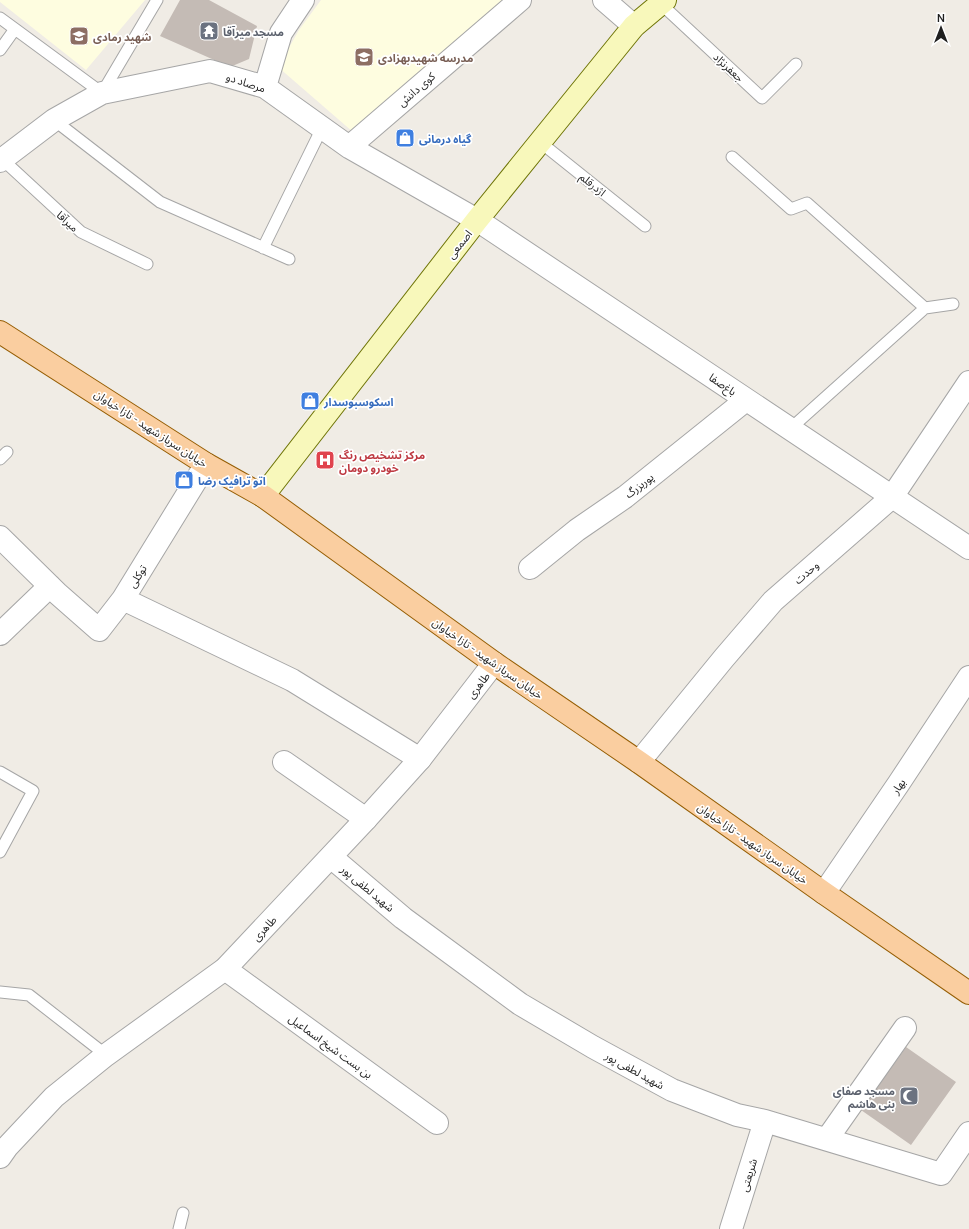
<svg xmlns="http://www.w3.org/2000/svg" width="969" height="1229" font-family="Manrope,'Noto Sans Arabic',sans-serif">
  <rect width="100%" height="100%" fill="#f0ece5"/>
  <path fill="#fefde0" d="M0,0H145L86,70L0,2Z
    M321,0H510L353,132L278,67L299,30Z"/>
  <path fill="#c4bbb5" d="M180,0H209L257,26L249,59L230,67L160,36Z
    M906,1047L956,1082L911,1145L861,1110Z"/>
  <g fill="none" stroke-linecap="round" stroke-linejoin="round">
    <defs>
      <path id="service" d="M661,4L762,98L796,64
        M0,18L15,29
        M0,50L15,29L102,93L157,0
        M54,120L160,202L289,259
        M540,142L645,226
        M732,157L791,209L807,203L925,308
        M2,159L81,232L147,264
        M263,248L322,128
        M790,429L925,308L953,304
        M0,459L7,452
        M0,772L33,791L0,852
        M0,992L29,995L106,1055
        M179,1229L183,1213"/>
      <path id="minor" d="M604,0L634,26
        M265,87L281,33L303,0
        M349,147L520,0
        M0,161L54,120L102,93L210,71L265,87L349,147L477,220L969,548
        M0,537L58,594L99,630L123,599L206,464
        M530,568L577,530L625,497L746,400
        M123,599L292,680L420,759
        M0,634L50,586
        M284,762L366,819
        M331,857L403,918L520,1004L593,1047L672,1090L737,1115L765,1121L941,1174L969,1133
        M824,893L899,783L969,677
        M225,969L437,1123
        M827,1139L905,1028
        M731,1229L765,1121"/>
      <path id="tertiary" d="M639,762L724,658L773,601L892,497L969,382
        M0,1157L7,1147L54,1097L106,1055L225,969L366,819L420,759L494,663"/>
      <path id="secondary" d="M263,496L477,220L540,142L634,26L665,0"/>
      <path id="primary" d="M0,332L206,464L263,496L494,663L639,762L824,893L969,993"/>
    </defs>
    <use href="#service" stroke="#a6a6a6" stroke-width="13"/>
    <use href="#minor" stroke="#a6a6a6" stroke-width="24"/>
    <use href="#tertiary" stroke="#a6a6a6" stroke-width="24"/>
    <use href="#secondary" stroke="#6f7507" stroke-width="24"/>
    <use href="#primary" stroke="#965e04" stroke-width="24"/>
    <use href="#service" stroke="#fff" stroke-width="11"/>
    <use href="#minor" stroke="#fff" stroke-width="22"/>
    <use href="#tertiary" stroke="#fff" stroke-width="22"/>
    <use href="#secondary" stroke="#f8f8bb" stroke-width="22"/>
    <use href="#primary" stroke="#facea0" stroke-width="22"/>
  </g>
  <defs>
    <symbol id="temple-square" viewBox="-11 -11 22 22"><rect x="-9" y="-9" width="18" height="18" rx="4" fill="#6b7280" stroke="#fff"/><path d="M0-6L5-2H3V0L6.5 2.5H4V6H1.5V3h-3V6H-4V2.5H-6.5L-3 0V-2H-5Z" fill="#fff"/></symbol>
    <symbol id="school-square" viewBox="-11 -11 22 22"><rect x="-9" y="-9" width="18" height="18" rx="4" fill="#8d6e63" stroke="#fff"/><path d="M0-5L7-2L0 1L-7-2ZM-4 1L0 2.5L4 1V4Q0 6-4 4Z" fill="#fff"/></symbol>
    <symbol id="shop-square" viewBox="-11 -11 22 22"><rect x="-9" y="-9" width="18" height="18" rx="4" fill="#3f7fe0" stroke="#fff"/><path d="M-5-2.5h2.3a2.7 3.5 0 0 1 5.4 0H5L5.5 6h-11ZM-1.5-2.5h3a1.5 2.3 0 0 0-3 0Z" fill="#fff"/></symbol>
    <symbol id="hospital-square" viewBox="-11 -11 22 22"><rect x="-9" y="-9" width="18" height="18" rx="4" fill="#e0444e" stroke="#fff"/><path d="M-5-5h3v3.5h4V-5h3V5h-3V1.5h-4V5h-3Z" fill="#fff"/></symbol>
    <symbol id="mosque-square" viewBox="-11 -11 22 22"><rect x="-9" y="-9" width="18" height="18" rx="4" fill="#6b7280" stroke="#fff"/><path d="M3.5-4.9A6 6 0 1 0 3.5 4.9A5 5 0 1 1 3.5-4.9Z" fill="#fff"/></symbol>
  </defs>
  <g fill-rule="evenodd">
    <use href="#temple-square" x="198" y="20" width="22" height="22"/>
    <use href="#school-square" x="68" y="25" width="22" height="22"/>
    <use href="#school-square" x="353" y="46" width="22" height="22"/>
    <use href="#shop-square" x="394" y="127" width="22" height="22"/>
    <use href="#shop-square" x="299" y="390" width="22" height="22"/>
    <use href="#hospital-square" x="314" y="449" width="22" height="22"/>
    <use href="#shop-square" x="173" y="469" width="22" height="22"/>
    <use href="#mosque-square" x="898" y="1085" width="22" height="22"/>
  </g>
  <g text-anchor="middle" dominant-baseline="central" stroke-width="3.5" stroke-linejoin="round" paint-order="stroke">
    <g font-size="11" font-weight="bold" fill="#5b616d" stroke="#fff" text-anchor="start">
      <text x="223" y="31">مسجد میرآقا</text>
      <text x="895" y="1090" text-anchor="end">مسجد صفای<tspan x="895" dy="13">بنی هاشم</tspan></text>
    </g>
    <g font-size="11" font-weight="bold" fill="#785e54" stroke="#fff" text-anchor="start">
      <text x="93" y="36">شهید رمادی</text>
      <text x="378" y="57">مدرسه شهیدبهزادی</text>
    </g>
    <g font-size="11" fill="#1f1f1f" stroke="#fff">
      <text transform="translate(729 67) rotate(43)">جعفرنژاد</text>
      <text transform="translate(246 82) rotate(18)">مرصاد دو</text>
      <text transform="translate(416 89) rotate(-41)">کوی دانش</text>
      <text transform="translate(593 184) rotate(39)">اژدرقلم</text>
      <text transform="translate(68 221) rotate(42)">میرآقا</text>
      <text transform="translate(459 244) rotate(-52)">اصمعی</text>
      <text transform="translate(723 384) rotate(34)">باغ‌صفا</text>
      <text transform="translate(151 428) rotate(33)">خیابان سرباز شهید - تازا خیاوان</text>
      <text transform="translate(639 485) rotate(-38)">پوربزرگ</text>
      <text transform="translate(806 572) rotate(-41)">وحدت</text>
      <text transform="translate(137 576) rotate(-58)">توکلی</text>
      <text transform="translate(488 658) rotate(35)">خیابان سرباز شهید - تازا خیاوان</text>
      <text transform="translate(478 685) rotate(-52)">طاهری</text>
      <text transform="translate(898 786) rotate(-56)">بهار</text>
      <text transform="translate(753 843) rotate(35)">خیابان سرباز شهید - تازا خیاوان</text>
      <text transform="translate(368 888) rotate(40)">شهید لطفی پور</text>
      <text transform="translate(264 928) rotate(-47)">طاهری</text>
      <text transform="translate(331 1046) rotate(36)">بن بست شیخ اسماعیل</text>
      <text transform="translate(635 1070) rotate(29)">شهید لطفی پور</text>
      <text transform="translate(748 1175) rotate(-73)">شریعتی</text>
    </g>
    <g font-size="11" font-weight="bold" fill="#366cbe" stroke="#fff" text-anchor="start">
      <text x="419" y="138">گیاه درمانی</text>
      <text x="324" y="401">اسکوسبوسدار</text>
      <text x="198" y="480">اتو ترافیک رضا</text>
    </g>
    <g font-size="11" font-weight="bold" fill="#be3a42" stroke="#fff" text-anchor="start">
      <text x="339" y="454">مرکز تشخیص رنگ<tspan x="339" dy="13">خودرو دومان</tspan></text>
    </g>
  </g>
  <g transform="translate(941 28)" stroke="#ffffff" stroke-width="3" paint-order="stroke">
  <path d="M0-3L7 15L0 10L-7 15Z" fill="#1f1f1f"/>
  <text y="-6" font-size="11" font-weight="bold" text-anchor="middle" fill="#1f1f1f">N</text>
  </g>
</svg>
